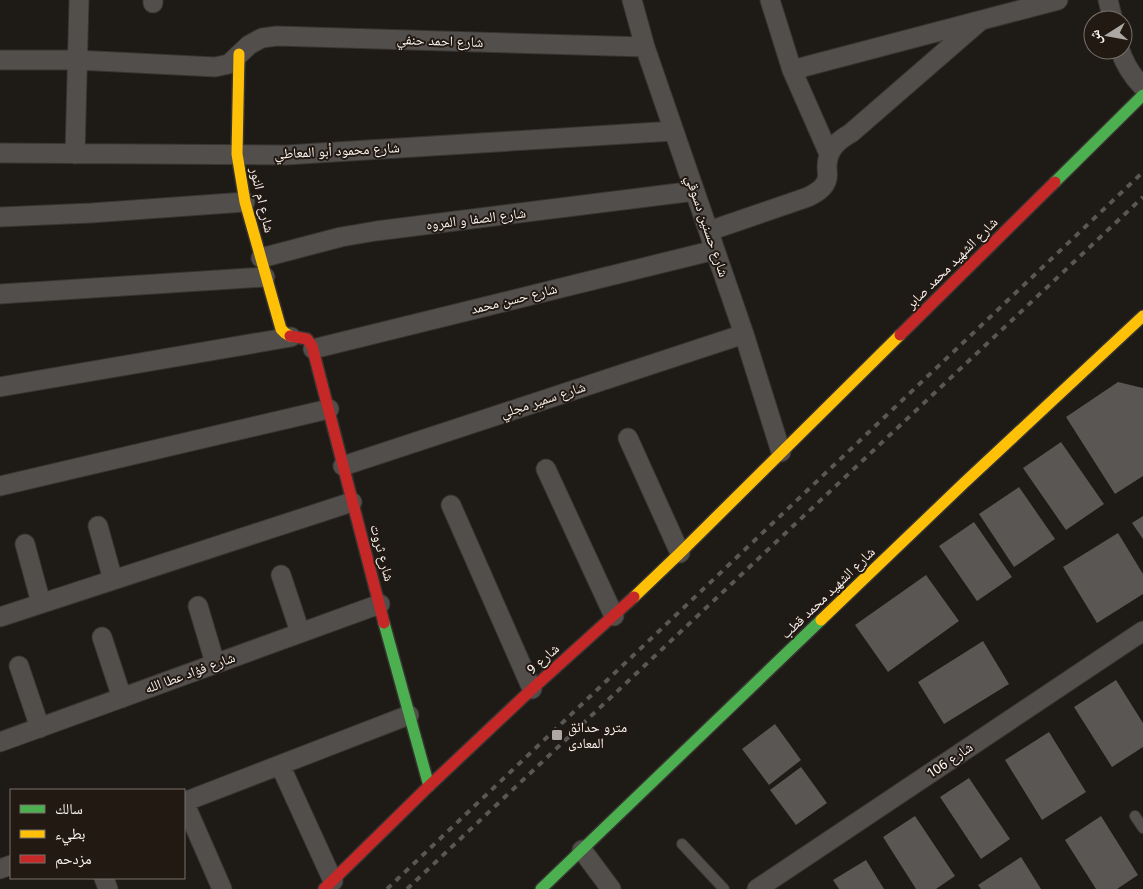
<svg xmlns="http://www.w3.org/2000/svg" width="1143" height="889" font-family="'Fira Sans','Noto Naskh Arabic',sans-serif">
  <rect width="100%" height="100%" fill="#1e1a16"/>
  <path fill="#5a5654" d="M1118,382L1143,388V476L1115,494L1066,417Z
    M1061,442L1104,504L1066,530L1023,468Z
    M1019,487L1055,539L1014,567L979,514Z
    M1143,516V539L1132,523Z
    M974,522L1012,577L977,601L939,546Z
    M1118,533L1143,574V594L1097,623L1063,567Z
    M926,575L959,621L888,672L855,625Z
    M983,641L1009,684L944,724L918,682Z
    M1116,680L1143,723V747L1112,767L1074,707Z
    M775,724L801,760L769,785L742,749Z
    M1049,732L1086,792L1042,820L1005,760Z
    M801,767L827,803L796,825L770,790Z
    M969,778L1010,839L981,859L940,797Z
    M915,816L955,876L936,889H916L883,837Z
    M1101,816L1138,875L1117,889H1096L1065,840Z
    M1021,857L1041,889H981L978,885Z
    M866,860L884,889H839L833,880Z"/>
  <g fill="none" stroke-linecap="round" stroke-linejoin="round">
    <defs>
      <path id="lane" d="M1135,816L1143,828
        M682,844L724,889"/>
      <path id="street" d="M153,0V3
        M632,0L645,47L744,334L781,452
        M770,0L792,70L829,154
        M1108,0L1113,20
        M1120,50C1125,65 1132,76 1143,87
        M0,60H77L215,67L229,64L249,45L262,38L277,36L645,47
        M792,70L1058,0
        M0,153L286,155L674,131
        M75,154L79,0
        M0,217L91,213L245,202
        M709,231L808,197C816,193 825,188 827,179C828,175 827,170 827,167C827,150 837,141 851,133L980,21
        M261,258L341,237L376,231L695,191
        M0,294L265,277
        M313,349L715,250
        M0,387L291,337
        M628,438L680,553
        M343,466L744,334
        M546,469L614,616
        M0,486L329,409
        M451,505L532,689
        M98,526L113,580
        M25,544L41,603
        M281,575L300,632
        M198,606L215,663
        M0,617L352,502
        M102,637L122,698
        M19,666L40,728
        M0,742L380,604
        M280,765L333,881
        M184,802L409,715
        M184,802L222,889
        M582,850L611,889
        M0,869L11,865
        M104,878L108,889
        M757,889L1143,631"/>
      <path id="fast" d="M1055,182L1143,95
        M384,623L429,786
        M541,889L821,620"/>
      <path id="slow" d="M239,54L237,154L245,202L281,329L285,333L290,336
        M634,597L680,553L900,335
        M821,620L964,483L1143,316"/>
      <path id="jam" d="M900,335L1055,182
        M290,336L307,339L312,346L384,623
        M324,889L429,786L532,689L634,597"/>
    </defs>
    <use href="#lane" stroke="#373431" stroke-width="12"/>
    <use href="#street" stroke="#373431" stroke-width="21"/>
    <use href="#fast" stroke="#373431" stroke-width="14"/>
    <use href="#slow" stroke="#373431" stroke-width="14"/>
    <use href="#jam" stroke="#373431" stroke-width="14"/>
    <use href="#lane" stroke="#524e4c" stroke-width="10"/>
    <use href="#street" stroke="#524e4c" stroke-width="19"/>
    <use href="#fast" stroke="#4caf50" stroke-width="11"/>
    <use href="#slow" stroke="#ffc107" stroke-width="11"/>
    <use href="#jam" stroke="#c62828" stroke-width="11"/>
    <path stroke="#5a5654" stroke-width="4" stroke-dasharray="6 6" stroke-linecap="butt" d="M387,889L1143,172
      M407,889L1143,197"/>
  </g>
  <rect fill="#ada8a3" stroke="#221913" stroke-width="2" x="551" y="729" width="12" height="12" rx="2.5"/>
  <g text-anchor="middle" dominant-baseline="central" stroke-width="4" stroke-linejoin="round" paint-order="stroke">
    <g font-size="14" fill="#faf4ef" stroke="#221913">
      <text transform="translate(440 41) rotate(2)">شارع احمد حنفي</text>
      <text transform="translate(337 151) rotate(-3)">شارع محمود أبو المعاطي</text>
      <text transform="translate(262 200) rotate(77)">شارع ام النور</text>
      <text transform="translate(476 219) rotate(-7)">شارع الصفا و المروه</text>
      <text transform="translate(707 226) rotate(71)">شارع حسنين دسوقي</text>
      <text transform="translate(952 263) rotate(-45)">شارع الشهيد محمد صابر</text>
      <text transform="translate(514 299) rotate(-14)">شارع حسن محمد</text>
      <text transform="translate(543 400) rotate(-18)">شارع سمير مجلي</text>
      <text transform="translate(382 553) rotate(75)">شارع ثروت</text>
      <text transform="translate(828 593) rotate(-44)">شارع الشهيد محمد قطب</text>
      <text transform="translate(543 659) rotate(-42)">شارع 9</text>
      <text transform="translate(190 673) rotate(-20)">شارع فؤاد عطا الله</text>
      <text transform="translate(950 760) rotate(-34)">شارع 106</text>
    </g>
    <g font-size="14" fill="#faf4ef" stroke="#221913" text-anchor="start">
      <text x="568" y="727">مترو حدائق<tspan x="568" dy="16">المعادى</tspan></text>
    </g>
  </g>
  <rect x="10" y="789" width="175" height="90" fill="#221913" stroke="#78716b"/>
  <rect x="20" y="805" width="25" height="8" fill="#4caf50" stroke="#78716b"/>
  <text x="55" y="814" font-size="15" fill="#faf4ef">سالك</text>
  <rect x="20" y="830" width="25" height="8" fill="#ffc107" stroke="#78716b"/>
  <text x="55" y="839" font-size="15" fill="#faf4ef">بطيء</text>
  <rect x="20" y="855" width="25" height="8" fill="#c62828" stroke="#78716b"/>
  <text x="55" y="864" font-size="15" fill="#faf4ef">مزدحم</text>
  <g transform="translate(1108 35) rotate(259)"><circle r="24" fill="#221913" stroke="#78716b"/>
  <path d="M0-4L9 19L0 12L-9 19Z" fill="#ada8a3"/>
  <text y="-8" font-size="14" font-weight="bold" text-anchor="middle" fill="#faf4ef">ش</text>
  </g>
</svg>
